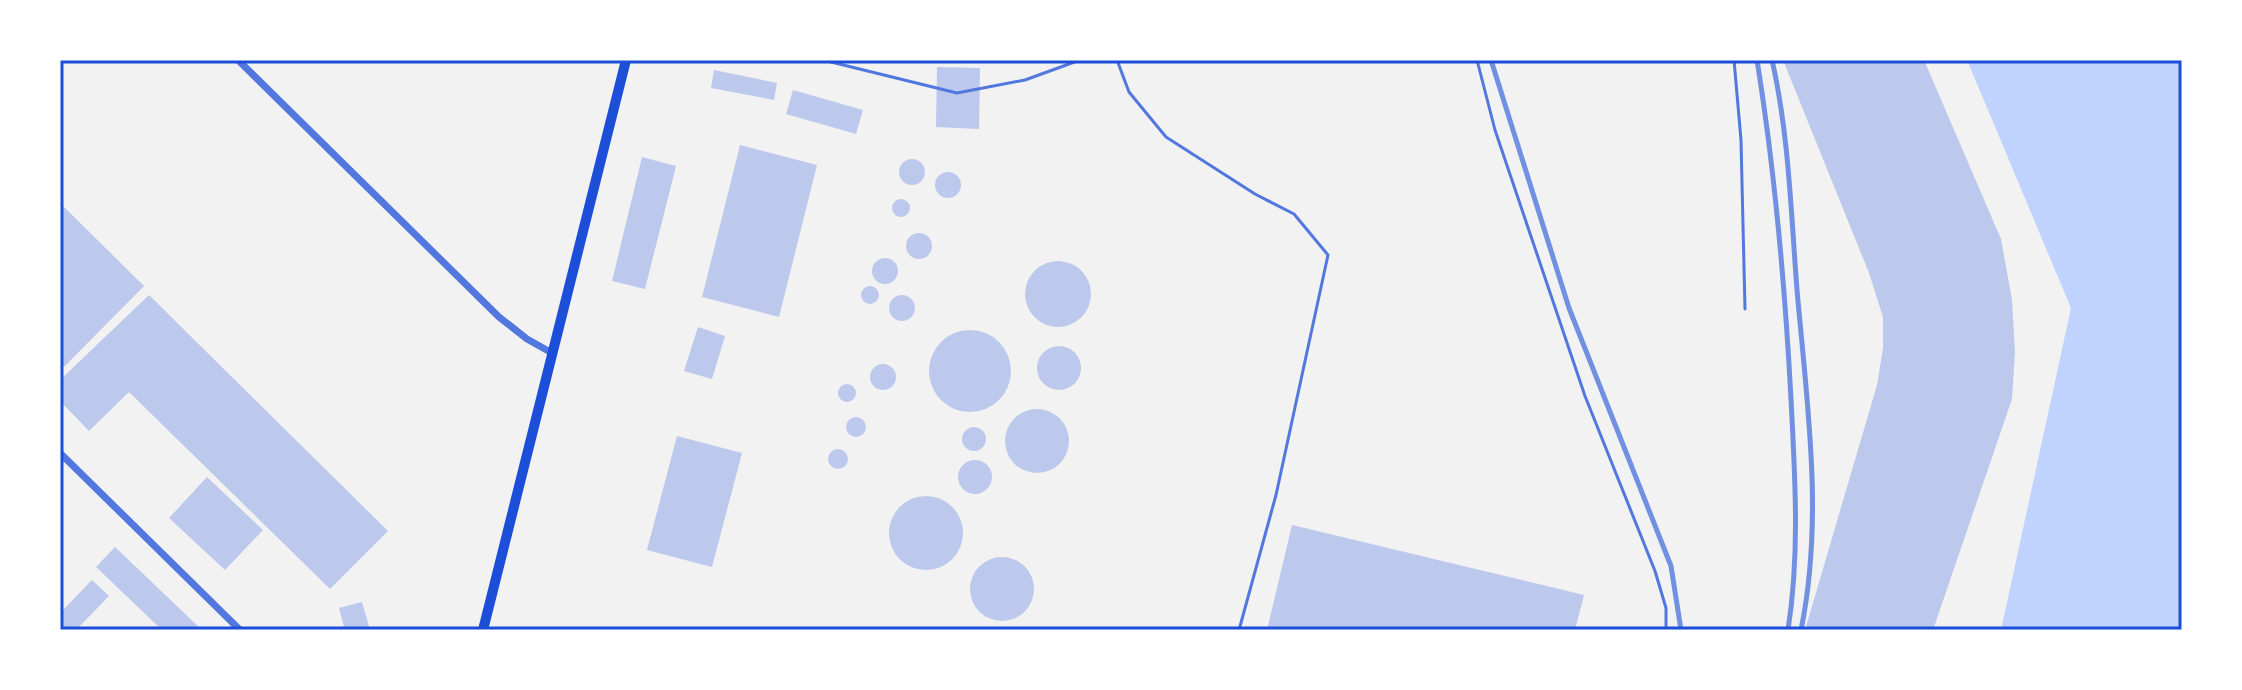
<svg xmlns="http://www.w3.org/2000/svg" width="2242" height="690" font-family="'Fira Sans',sans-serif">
  <rect width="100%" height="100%" fill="#f2f2f2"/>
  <path fill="#bfd3fe" d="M1967,60H2182V630H2001L2071,308Z"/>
  <path fill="#bdc9ec" d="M1783,60H1924L2001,239L2012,300L2015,352L2012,399L1933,630H1805L1877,385L1883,348V317L1869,273Z
    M937,67L980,68L979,129L936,127Z
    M714,70L777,83L774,100L711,88Z
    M793,90L863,110L856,134L786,114Z
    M740,145L817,165L779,317L702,297Z
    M642,157L676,166L645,289L612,281Z
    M899 172a13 13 0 1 1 26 0a13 13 0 1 1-26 0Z
    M935 185a13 13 0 1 1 26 0a13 13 0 1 1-26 0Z
    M892 208a9 9 0 1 1 18 0a9 9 0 1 1-18 0Z
    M60,203L144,286L64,367L60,363Z
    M906 246a13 13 0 1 1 26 0a13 13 0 1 1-26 0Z
    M872 271a13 13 0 1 1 26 0a13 13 0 1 1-26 0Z
    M1025 294a33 33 0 1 1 66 0a33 33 0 1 1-66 0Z
    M861 295a9 9 0 1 1 18 0a9 9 0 1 1-18 0Z
    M889 308a13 13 0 1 1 26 0a13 13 0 1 1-26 0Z
    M149,295L388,531L330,589L129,392L89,431L60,401V380Z
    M698,327L725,336L712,379L684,371Z
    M929 371a41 41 0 1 1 82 0a41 41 0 1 1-82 0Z
    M1037 368a22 22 0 1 1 44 0a22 22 0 1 1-44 0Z
    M870 377a13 13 0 1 1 26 0a13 13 0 1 1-26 0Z
    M838 393a9 9 0 1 1 18 0a9 9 0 1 1-18 0Z
    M1005 441a32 32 0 1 1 64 0a32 32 0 1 1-64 0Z
    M846 427a10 10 0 1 1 20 0a10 10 0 1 1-20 0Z
    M962 439a12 12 0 1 1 24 0a12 12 0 1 1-24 0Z
    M677,436L742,453L712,567L647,550Z
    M828 459a10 10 0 1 1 20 0a10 10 0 1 1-20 0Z
    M958 477a17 17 0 1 1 34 0a17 17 0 1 1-34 0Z
    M207,477L263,530L225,570L169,518Z
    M889 533a37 37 0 1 1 74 0a37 37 0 1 1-74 0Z
    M1292,525L1584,595L1575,630H1267Z
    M115,547L202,630H162L96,567Z
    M970 589a32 32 0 1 1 64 0a32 32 0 1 1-64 0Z
    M92,580L109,596L76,630H60V613Z
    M362,602L370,630H345L339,608Z"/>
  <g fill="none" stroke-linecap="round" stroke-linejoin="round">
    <path stroke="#5277de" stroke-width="3" d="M823,60L957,93L1025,80L1080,60
      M1117,60L1129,92L1166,137L1255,194L1294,214L1328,255L1276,495L1239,630
      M1477,60L1495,130L1585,396L1655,571L1666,608V630
      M1734,60L1741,140L1745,309"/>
    <path stroke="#5277de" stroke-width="7" d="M238,60L499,317L527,339L552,353
      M60,453L240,630"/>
    <path stroke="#1d4ed8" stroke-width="10" d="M483,630L626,60"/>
    <path stroke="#7290e2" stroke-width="5" d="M1491,60L1569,308L1671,566L1681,630
      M1757,60C1775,172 1785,286 1791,399C1795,477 1800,553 1788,630
      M1772,60C1789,135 1791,213 1797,290C1807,403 1824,518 1801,630"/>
  </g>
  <rect width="2242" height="690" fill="none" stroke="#ffffff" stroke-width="124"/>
  <rect x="62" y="62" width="2118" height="566" fill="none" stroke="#1d4ed8" stroke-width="3"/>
</svg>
